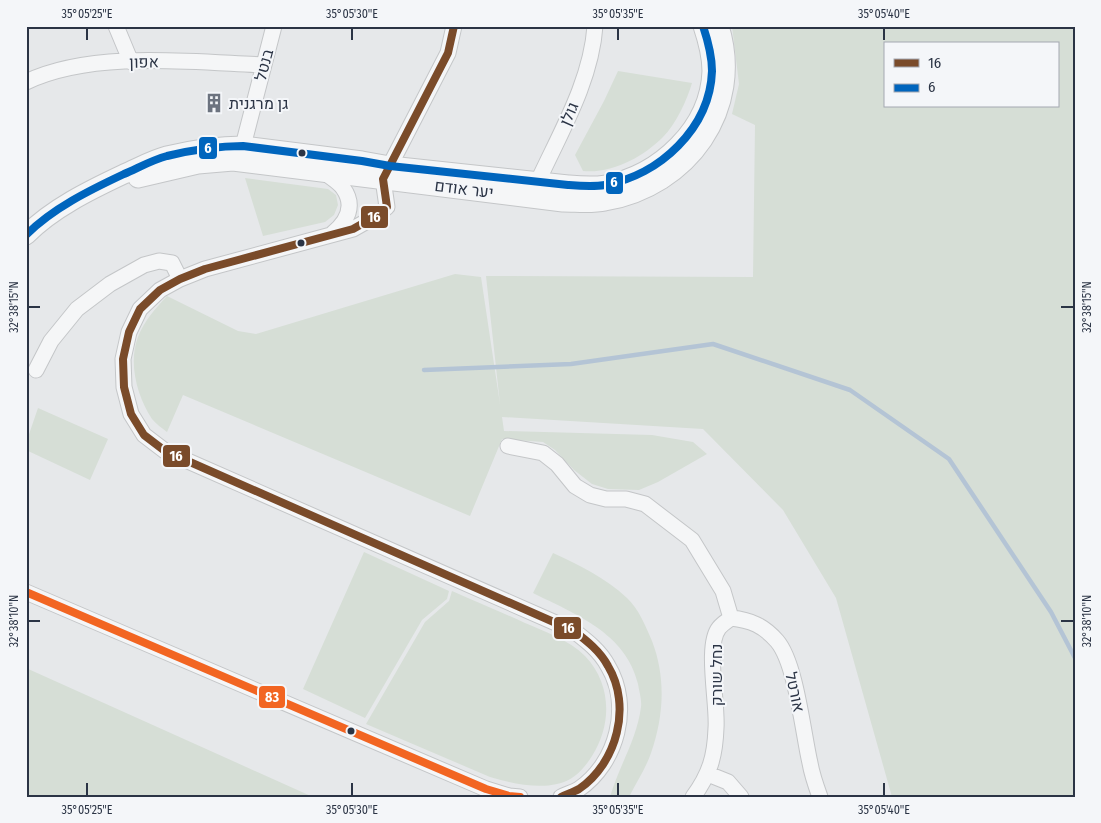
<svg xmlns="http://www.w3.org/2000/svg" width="1101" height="823" font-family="'Fira Sans Condensed',Heebo,sans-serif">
  <rect width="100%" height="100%" fill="#e6e8ea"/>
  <path fill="#d6ded6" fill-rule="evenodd" d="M732,26H1075V797H892L836,598L783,510L703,429L502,417L504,431L652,435L693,442L707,454L658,482L639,490L608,489L592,484L574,470L555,450L543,442L502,439L470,516L183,395L167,432C162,428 156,424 152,419C137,396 128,363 138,337C144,321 155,309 167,296L238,331L256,334L455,274L481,277L500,404L486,276L753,277L755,125L732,114L739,84ZM885,44H1057V106H885Z
    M618,71L692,83C687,100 676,124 663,137C643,157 612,174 583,171L575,155L604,101Z
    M245,178L328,189L336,195L338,205L334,215L325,222L263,236Z
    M38,408L108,439L90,480L26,450V443Z
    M364,552L449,591L447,599L422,620L365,718L303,689Z
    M553,553C579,565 606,578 627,598C639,609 646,627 652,641C666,677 664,716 651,753C646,768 636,783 629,797H610C619,766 637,739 641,707C642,700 639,691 638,684C626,633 575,614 533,593Z
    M452,591C477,602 501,612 525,623C546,632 569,640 585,656C612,684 612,725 592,756C584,769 573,781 557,784C536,789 511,783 490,777L366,724L425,622L449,601Z
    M26,668L313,797H26Z"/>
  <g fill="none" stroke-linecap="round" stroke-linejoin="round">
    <path stroke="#b4c4d5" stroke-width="4.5" d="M424,370L571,364L713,344L850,390L949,459L1051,612L1075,658"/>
    <defs>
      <path id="minor" d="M116,26L131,62
        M454,26L448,53L383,179L387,207L376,216L353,229L205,269L180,279L160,290L140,309L129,332L123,359L124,387L131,414L144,435L165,451L574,631C587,641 600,651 608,666C632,706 617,763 579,789C574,792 567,794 561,797
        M26,82C92,50 193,62 264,65
        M242,155L243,146L274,26
        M324,172C330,177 339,182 343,188C356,206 347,222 332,234
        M534,190C557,138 591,84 595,26
        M36,370L51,341L77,309L110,284L144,265L159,261L172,263L180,279
        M508,446L543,453L557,464L575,486L590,495L606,499H626L645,504L692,540L723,591L731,618
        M26,592L486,789L509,796L520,797
        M731,618C751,620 764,626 777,641C796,663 803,733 810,763C812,775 816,786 820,797
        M708,774L728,782L741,797
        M693,797C710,774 715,756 716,728C718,705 705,645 719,628C722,624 727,621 731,618"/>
      <path id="tertiary" d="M138,178L198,164L233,161L563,202C577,202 591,204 605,201C688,187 745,109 719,26
        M26,235C53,208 90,190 124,174C138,168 152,160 167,156C192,150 217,146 243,146L362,161L390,166L568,185C581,186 593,187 605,185C660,175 710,128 712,71C712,56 708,41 703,26"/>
    </defs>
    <use href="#minor" stroke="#c4c6c8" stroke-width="17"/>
    <use href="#tertiary" stroke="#c4c6c8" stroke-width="21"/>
    <use href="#minor" stroke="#f5f6f7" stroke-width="15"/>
    <use href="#tertiary" stroke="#f5f6f7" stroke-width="19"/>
    <defs>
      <path id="bus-1" d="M454,26L448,53L383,179L387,207L376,216L353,229L205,269L180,279L160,290L140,309L129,332L123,359L124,387L131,414L144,435L165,451L574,631C587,641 600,651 608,666C632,706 617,763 579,789C574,792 567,794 561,797"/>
      <path id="bus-2" d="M26,235C53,208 90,190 124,174C138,168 152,160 167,156C192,150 217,146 243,146L362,161L390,166L568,185C581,186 593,187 605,185C660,175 710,128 712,71C712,56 708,41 703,26"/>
      <path id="bus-3" d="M26,592L486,789L509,796L520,797"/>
    </defs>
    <use href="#bus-1" stroke="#f4f6f9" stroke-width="11"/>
    <use href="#bus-2" stroke="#f4f6f9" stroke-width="11"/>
    <use href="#bus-3" stroke="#f4f6f9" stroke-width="11"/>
    <use href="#bus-1" stroke="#7a4b2a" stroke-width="8"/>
    <use href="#bus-2" stroke="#0065bd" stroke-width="8"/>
    <use href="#bus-3" stroke="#f26522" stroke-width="8"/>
  </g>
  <path fill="none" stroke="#2b3445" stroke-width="2" d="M87,28V40M352,28V40M618,28V40M884,28V40M28,307H40M1061,307H1074M28,621H40M1061,621H1074M87,783V796M352,783V796M618,783V796M884,783V796"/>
  <defs>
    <symbol id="building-bare" viewBox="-9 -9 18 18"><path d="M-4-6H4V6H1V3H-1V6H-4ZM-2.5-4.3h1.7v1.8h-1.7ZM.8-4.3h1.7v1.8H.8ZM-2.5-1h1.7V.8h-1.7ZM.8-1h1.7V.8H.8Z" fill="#6c737f" stroke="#f4f6f9" stroke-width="2.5" paint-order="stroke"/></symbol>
  </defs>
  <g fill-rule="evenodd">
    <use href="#building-bare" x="200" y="89" width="28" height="28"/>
  </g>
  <g fill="#2b3445" stroke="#f4f6f9" stroke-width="2">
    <circle cx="302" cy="153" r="4.5"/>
    <circle cx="301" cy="243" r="4.5"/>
    <circle cx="351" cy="731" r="4.5"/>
  </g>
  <g text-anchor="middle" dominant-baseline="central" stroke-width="4" stroke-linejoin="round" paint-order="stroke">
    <g font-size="16" fill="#2b3445" stroke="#f4f6f9">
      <text transform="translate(144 62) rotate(-1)">אפון</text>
      <text transform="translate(264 65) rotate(-75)">בנטל</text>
      <text transform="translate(569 114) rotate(-66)">גולן</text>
      <text transform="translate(464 189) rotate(7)">יער אודם</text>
      <text transform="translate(716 675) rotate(-90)">נחל שורק</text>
      <text transform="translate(795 692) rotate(78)">אורטל</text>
    </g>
    <g font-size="16" fill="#2b3445" stroke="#f4f6f9" text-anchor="start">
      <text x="229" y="103">גן מרגנית</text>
    </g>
  </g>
  <g stroke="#f4f6f9" stroke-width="2">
    <rect x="198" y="136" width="20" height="24" rx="5" fill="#0065bd"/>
    <rect x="605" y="171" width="19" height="24" rx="5" fill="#0065bd"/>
    <rect x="360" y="205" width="29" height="24" rx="5" fill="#7a4b2a"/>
    <rect x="162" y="444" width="29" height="24" rx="5" fill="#7a4b2a"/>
    <rect x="553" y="616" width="29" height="24" rx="5" fill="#7a4b2a"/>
    <rect x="258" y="685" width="28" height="24" rx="5" fill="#f26522"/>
  </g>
  <g font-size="14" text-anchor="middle" font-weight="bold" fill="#fff">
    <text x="208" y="153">6</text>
    <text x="614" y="187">6</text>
    <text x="374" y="222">16</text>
    <text x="176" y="461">16</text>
    <text x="568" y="633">16</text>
    <text x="272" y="702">83</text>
  </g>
  <rect width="1101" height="823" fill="none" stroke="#f4f6f9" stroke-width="55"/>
  <rect x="884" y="42" width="175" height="65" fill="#f4f6f9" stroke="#a4a8b1"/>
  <rect x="894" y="59" width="25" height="8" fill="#7a4b2a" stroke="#a4a8b1"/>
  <text x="928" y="68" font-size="15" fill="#2b3445">16</text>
  <rect x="894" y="84" width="25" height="8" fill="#0065bd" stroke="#a4a8b1"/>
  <text x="928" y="92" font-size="15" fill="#2b3445">6</text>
  <rect x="28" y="28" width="1046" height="768" fill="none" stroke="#2b3445" stroke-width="2"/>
  <g font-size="12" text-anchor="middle" fill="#2b3445">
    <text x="87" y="18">35°05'25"E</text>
    <text x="352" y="18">35°05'30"E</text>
    <text x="618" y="18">35°05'35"E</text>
    <text x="884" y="18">35°05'40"E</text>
    <text transform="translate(14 307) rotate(-90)" y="4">32°38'15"N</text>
    <text transform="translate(1087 307) rotate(-90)" y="4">32°38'15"N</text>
    <text transform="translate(14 621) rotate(-90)" y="4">32°38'10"N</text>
    <text transform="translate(1087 621) rotate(-90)" y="4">32°38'10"N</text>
    <text x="87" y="814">35°05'25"E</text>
    <text x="352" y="814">35°05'30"E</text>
    <text x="618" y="814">35°05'35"E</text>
    <text x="884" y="814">35°05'40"E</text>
  </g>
</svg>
